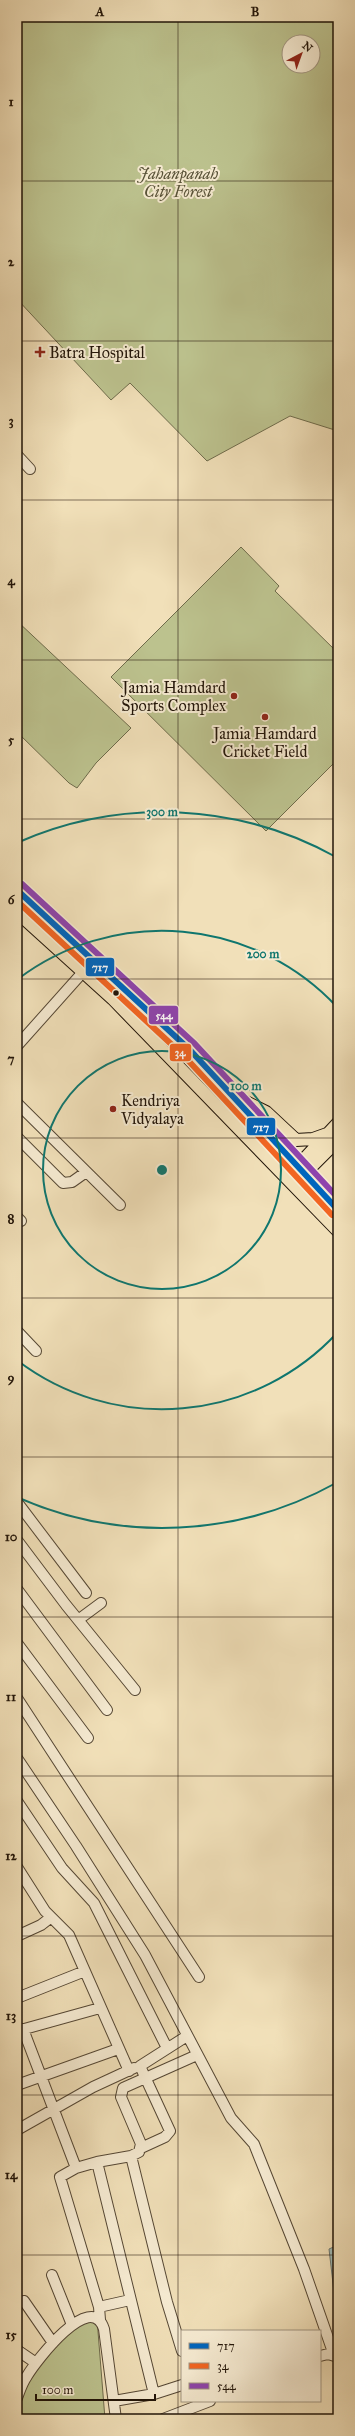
<svg xmlns="http://www.w3.org/2000/svg" width="355" height="2436" font-family="'IM FELL Great Primer',serif">
  <rect width="100%" height="100%" fill="#f1e0b9"/>
  <filter id="stains"><feTurbulence type="fractalNoise" baseFrequency=".005" numOctaves="4"/><feColorMatrix values="0 0 0 0 .2 0 0 0 0 .09 0 0 0 0 .02 0 0 0 .5 -.17"/></filter>
  <radialGradient id="worn" r=".72"><stop offset=".6" stop-color="#630" stop-opacity="0"/><stop offset="1" stop-color="#630" stop-opacity=".3"/></radialGradient>
  <path fill="#bcc28e" stroke="#6e6b4b" fill-rule="evenodd" d="M17,17H338V431L290,416L207,461L130,383L111,400L17,299ZM289,42H313V66H289Z
    M241,547L279,586L275,591L338,653V759L266,831L111,677Z
    M17,621L131,728L96,763L77,788L69,783L17,732Z
    M97,2319L105,2419H17L25,2379L75,2326Z"/>
  <path fill="#9ebbb9" stroke="#6c7872" d="M338,2245V2301L334,2292L329,2249Z"/>
  <g fill="none" stroke-linecap="round" stroke-linejoin="round">
    <defs>
      <path id="minor" d="M17,455L30,469
        M17,1046L83,972
        M17,1103L120,1205
        M17,1137L63,1183L72,1182L86,1172
        M17,1217L21,1221
        M17,1331L36,1351
        M17,1502L86,1593
        M17,1540L66,1605L135,1690
        M17,1589L107,1710
        M78,1620L101,1603
        M17,1643L88,1738
        M17,1698L199,1977
        M17,1758L76,1846L145,1955L231,2118L254,2144L304,2269L334,2355
        M17,1801L62,1868L94,1903L167,2048
        M17,1867L45,1911L69,1935L129,2071
        M17,1936L41,1925L50,1918
        M17,1998L85,1971
        M23,2029L76,2168
        M17,2031L100,2008
        M17,2085L118,2049
        M17,2130L93,2087L134,2068
        M141,2148L165,2137L170,2131L140,2066L187,2036
        M131,2156L167,2302L182,2351
        M97,2162L154,2394
        M52,2275L72,2325
        M24,2301L53,2343
        M99,2307L130,2300
        M100,2320L99,2307L60,2177L76,2168L97,2162L131,2156L139,2152L141,2144L121,2097L123,2088L197,2055
        M17,2350L36,2363
        M320,2356L328,2354L338,2357
        M17,2398C20,2390 22,2383 27,2376C36,2361 91,2289 104,2329L116,2419
        M114,2401L154,2394L182,2385
        M163,2419L210,2401"/>
      <path id="major" d="M17,890L190,1050L338,1210
        M17,912L113,999L338,1231
        M238,1098L266,1112L296,1140L313,1139L327,1134
        M292,1172L338,1123
        M298,1180L338,1140"/>
    </defs>
    <use href="#minor" stroke="#554734" stroke-width="12"/>
    <use href="#major" stroke="#211408" stroke-width="14"/>
    <use href="#minor" stroke="#f6ebd2" stroke-width="10"/>
    <use href="#major" stroke="#f1e0b9" stroke-width="12"/>
    <defs>
      <path id="bus-1" d="M17,890L190,1050L338,1210"/>
      <path id="bus-2" d="M17,901L184,1056L332,1215"/>
      <path id="bus-3" d="M22,884L195,1044L338,1198"/>
    </defs>
    <use href="#bus-1" stroke="#f6ebd2" stroke-width="9"/>
    <use href="#bus-2" stroke="#f6ebd2" stroke-width="9"/>
    <use href="#bus-3" stroke="#f6ebd2" stroke-width="9"/>
    <use href="#bus-1" stroke="#0065bd" stroke-width="6"/>
    <use href="#bus-2" stroke="#f26522" stroke-width="6"/>
    <use href="#bus-3" stroke="#8e44ad" stroke-width="6"/>
  </g>
  <path fill="none" stroke="#211408" stroke-width="1" stroke-opacity="0.55" d="M178,17V2419M17,181H338M17,341H338M17,500H338M17,660H338M17,819H338M17,979H338M17,1138H338M17,1298H338M17,1457H338M17,1617H338M17,1776H338M17,1936H338M17,2095H338M17,2255H338"/>
  <g fill="none" stroke="#0f766e" stroke-width="2">
    <circle cx="162" cy="1170" r="119"/>
    <path d="M337 1333A239 239 0 0 1 18 1361M18 979A239 239 0 0 1 337 1007"/>
    <path d="M336 1483A358 358 0 0 1 19 1498M19 842A358 358 0 0 1 336 857"/>
  </g>
  <g fill="#8f2418" stroke="#f6ebd2" stroke-width="1.5">
    <path d="M38 346h4v4h4v4h-4v4h-4v-4h-4v-4h4z"/>
    <circle cx="234" cy="696" r="4"/>
    <circle cx="265" cy="717" r="4"/>
    <circle cx="113" cy="1109" r="4"/>
  </g>
  <circle fill="#211408" stroke="#f6ebd2" stroke-width="1.5" cx="116" cy="993" r="3.5"/>
  <g text-anchor="middle" dominant-baseline="central" stroke-width="4" stroke-linejoin="round" paint-order="stroke">
    <g font-size="16" font-style="italic" fill="#575137" stroke="#f6ebd2">
      <text x="178" y="173">Jahanpanah<tspan x="178" dy="18">City Forest</tspan></text>
    </g>
    <g font-size="16" fill="#211408" stroke="#f6ebd2" text-anchor="start">
      <text x="49" y="352">Batra Hospital</text>
      <text x="226" y="687" text-anchor="end">Jamia Hamdard<tspan x="226" dy="18">Sports Complex</tspan></text>
      <text x="265" y="733" text-anchor="middle">Jamia Hamdard<tspan x="265" dy="18">Cricket Field</tspan></text>
      <text x="121" y="1100">Kendriya<tspan x="121" dy="18">Vidyalaya</tspan></text>
    </g>
  </g>
  <circle cx="162" cy="1170" r="6" fill="#0f766e" stroke="#f6ebd2" stroke-width="2"/>
  <g font-size="12" text-anchor="middle" font-weight="bold" fill="#0f766e" stroke="#f6ebd2" stroke-width="4" stroke-linejoin="round" paint-order="stroke">
    <text x="162" y="816">300 m</text>
    <text x="263" y="958">200 m</text>
    <text x="246" y="1090">100 m</text>
  </g>
  <g stroke="#f6ebd2" stroke-width="1.5">
    <rect x="85" y="957" width="30" height="20" rx="4" fill="#0065bd"/>
    <rect x="148" y="1005" width="31" height="20" rx="4" fill="#8e44ad"/>
    <rect x="169" y="1043" width="23" height="19" rx="4" fill="#f26522"/>
    <rect x="246" y="1117" width="30" height="19" rx="4" fill="#0065bd"/>
  </g>
  <g font-size="11" text-anchor="middle" font-weight="bold" fill="#fff">
    <text x="100" y="971">717</text>
    <text x="164" y="1019">544</text>
    <text x="180" y="1056">34</text>
    <text x="261" y="1131">717</text>
  </g>
  <rect width="355" height="2436" fill="none" stroke="#f1e0b9" stroke-width="44"/>
  <rect x="181" y="2330" width="140" height="72" fill="#f6ebd2" stroke="#a19581"/>
  <rect x="189" y="2343" width="20" height="6" fill="#0065bd" stroke="#a19581"/>
  <text x="217" y="2350" font-size="12" fill="#211408">717</text>
  <rect x="189" y="2363" width="20" height="6" fill="#f26522" stroke="#a19581"/>
  <text x="217" y="2370" font-size="12" fill="#211408">34</text>
  <rect x="189" y="2383" width="20" height="6" fill="#8e44ad" stroke="#a19581"/>
  <text x="217" y="2390" font-size="12" fill="#211408">544</text>
  <g transform="translate(301 54) rotate(41)"><circle r="19" fill="#f6ebd2" stroke="#a19581"/>
  <path d="M0-3L7 15L0 10L-7 15Z" fill="#8f2418"/>
  <text y="-6" font-size="11" font-weight="bold" text-anchor="middle" fill="#211408">N</text>
  </g>
  <path d="M36 2394v6h119v-6" fill="none" stroke="#211408" stroke-width="2"/>
  <text x="42" y="2394" font-size="12" fill="#211408" stroke="#f6ebd2" stroke-width="3" paint-order="stroke">100 m</text>
  <rect x="22" y="22" width="311" height="2392" fill="none" stroke="#211408" stroke-width="1.5"/>
  <g font-size="13" text-anchor="middle" font-weight="bold" fill="#211408">
    <text x="100" y="16">A</text>
    <text x="255" y="16">B</text>
    <text x="11" y="106">1</text>
    <text x="11" y="266">2</text>
    <text x="11" y="425">3</text>
    <text x="11" y="585">4</text>
    <text x="11" y="744">5</text>
    <text x="11" y="904">6</text>
    <text x="11" y="1063">7</text>
    <text x="11" y="1223">8</text>
    <text x="11" y="1382">9</text>
    <text x="11" y="1541">10</text>
    <text x="11" y="1701">11</text>
    <text x="11" y="1860">12</text>
    <text x="11" y="2020">13</text>
    <text x="11" y="2179">14</text>
    <text x="11" y="2339">15</text>
  </g>
  <rect width="100%" height="100%" filter="url(#stains)"/>
  <rect width="100%" height="100%" fill="url(#worn)"/>
</svg>
